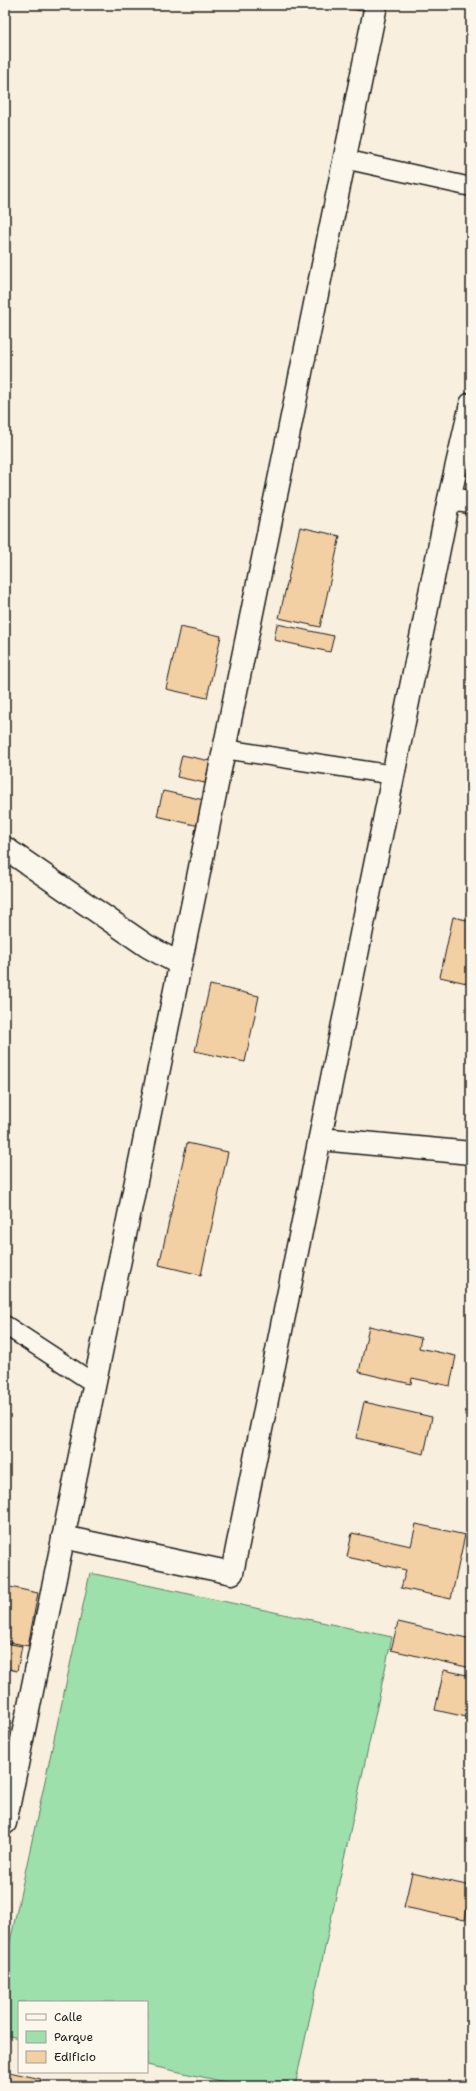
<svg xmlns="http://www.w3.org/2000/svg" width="476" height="2091" font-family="'Shantell Sans',sans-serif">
  <rect width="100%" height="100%" fill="#f9efde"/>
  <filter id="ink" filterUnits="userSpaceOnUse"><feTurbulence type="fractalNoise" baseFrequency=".025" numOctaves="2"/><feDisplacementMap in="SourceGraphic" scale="8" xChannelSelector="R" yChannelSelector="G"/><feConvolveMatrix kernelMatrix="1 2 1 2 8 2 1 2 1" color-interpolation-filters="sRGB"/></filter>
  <g filter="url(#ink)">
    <path fill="#9de0ab" stroke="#5c7e64" d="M90,1573L392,1637L295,2086H244L147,2065V2002H19V2038L5,2035V1965Z"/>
    <path fill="#f3cfa4" stroke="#1c1c1c" d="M337,5H362L360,11Z
      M300,527L340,536L320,627L279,618Z
      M277,624L334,636L330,652L274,640Z
      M180,627L221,636L207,698L166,689Z
      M182,755L210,761L205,783L177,777Z
      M163,791L204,800L199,826L157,816Z
      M453,917L471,921V984L440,977Z
      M210,985L259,996L245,1062L195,1051Z
      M187,1143L228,1152L201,1275L159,1265Z
      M369,1326L421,1338L419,1348L456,1356L450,1386L412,1378L411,1384L359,1372Z
      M364,1402L432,1417L424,1454L356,1438Z
      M416,1524L465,1535L451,1599L401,1588L406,1570L347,1557L352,1533L411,1546Z
      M5,1586L38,1593L28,1646L5,1641Z
      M398,1622L471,1639V1668L391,1650Z
      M5,1643L22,1646L17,1671L5,1668Z
      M444,1670L471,1676V1718L435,1710Z
      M412,1873L471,1886L465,1920L404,1907Z
      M9,2072L41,2079L39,2086H6Z"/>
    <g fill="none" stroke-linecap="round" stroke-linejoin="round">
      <defs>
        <path id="lane" d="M344,159L471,187
          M224,749L394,775
          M5,1325L95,1384"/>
        <path id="street" d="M449,499L471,502
          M5,848L147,946L180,964
          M321,1139L471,1153
          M63,1537L232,1573L449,499L471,404
          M5,1823L376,5"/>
      </defs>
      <use href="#lane" stroke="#1c1c1c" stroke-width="21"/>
      <use href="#street" stroke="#1c1c1c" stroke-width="25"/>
      <use href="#lane" stroke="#fbf7ec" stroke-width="18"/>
      <use href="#street" stroke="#fbf7ec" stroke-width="22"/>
    </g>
  </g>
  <rect width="476" height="2091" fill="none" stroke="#fbf7ec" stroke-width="20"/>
  <rect x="10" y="10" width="456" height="2071" fill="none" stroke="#1c1c1c" stroke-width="1.5" filter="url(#ink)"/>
  <rect x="18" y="2001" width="130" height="72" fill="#fbf7ec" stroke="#a29f99"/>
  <rect x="26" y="2014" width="20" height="6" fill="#fbf7ec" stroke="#a29f99"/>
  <text x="54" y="2021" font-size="12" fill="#1c1c1c">Calle</text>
  <rect x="26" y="2031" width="20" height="12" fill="#9de0ab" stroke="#a29f99"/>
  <text x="54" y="2041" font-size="12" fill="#1c1c1c">Parque</text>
  <rect x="26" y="2051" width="20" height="12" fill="#f3cfa4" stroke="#a29f99"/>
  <text x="54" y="2061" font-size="12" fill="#1c1c1c">Edificio</text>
</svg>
